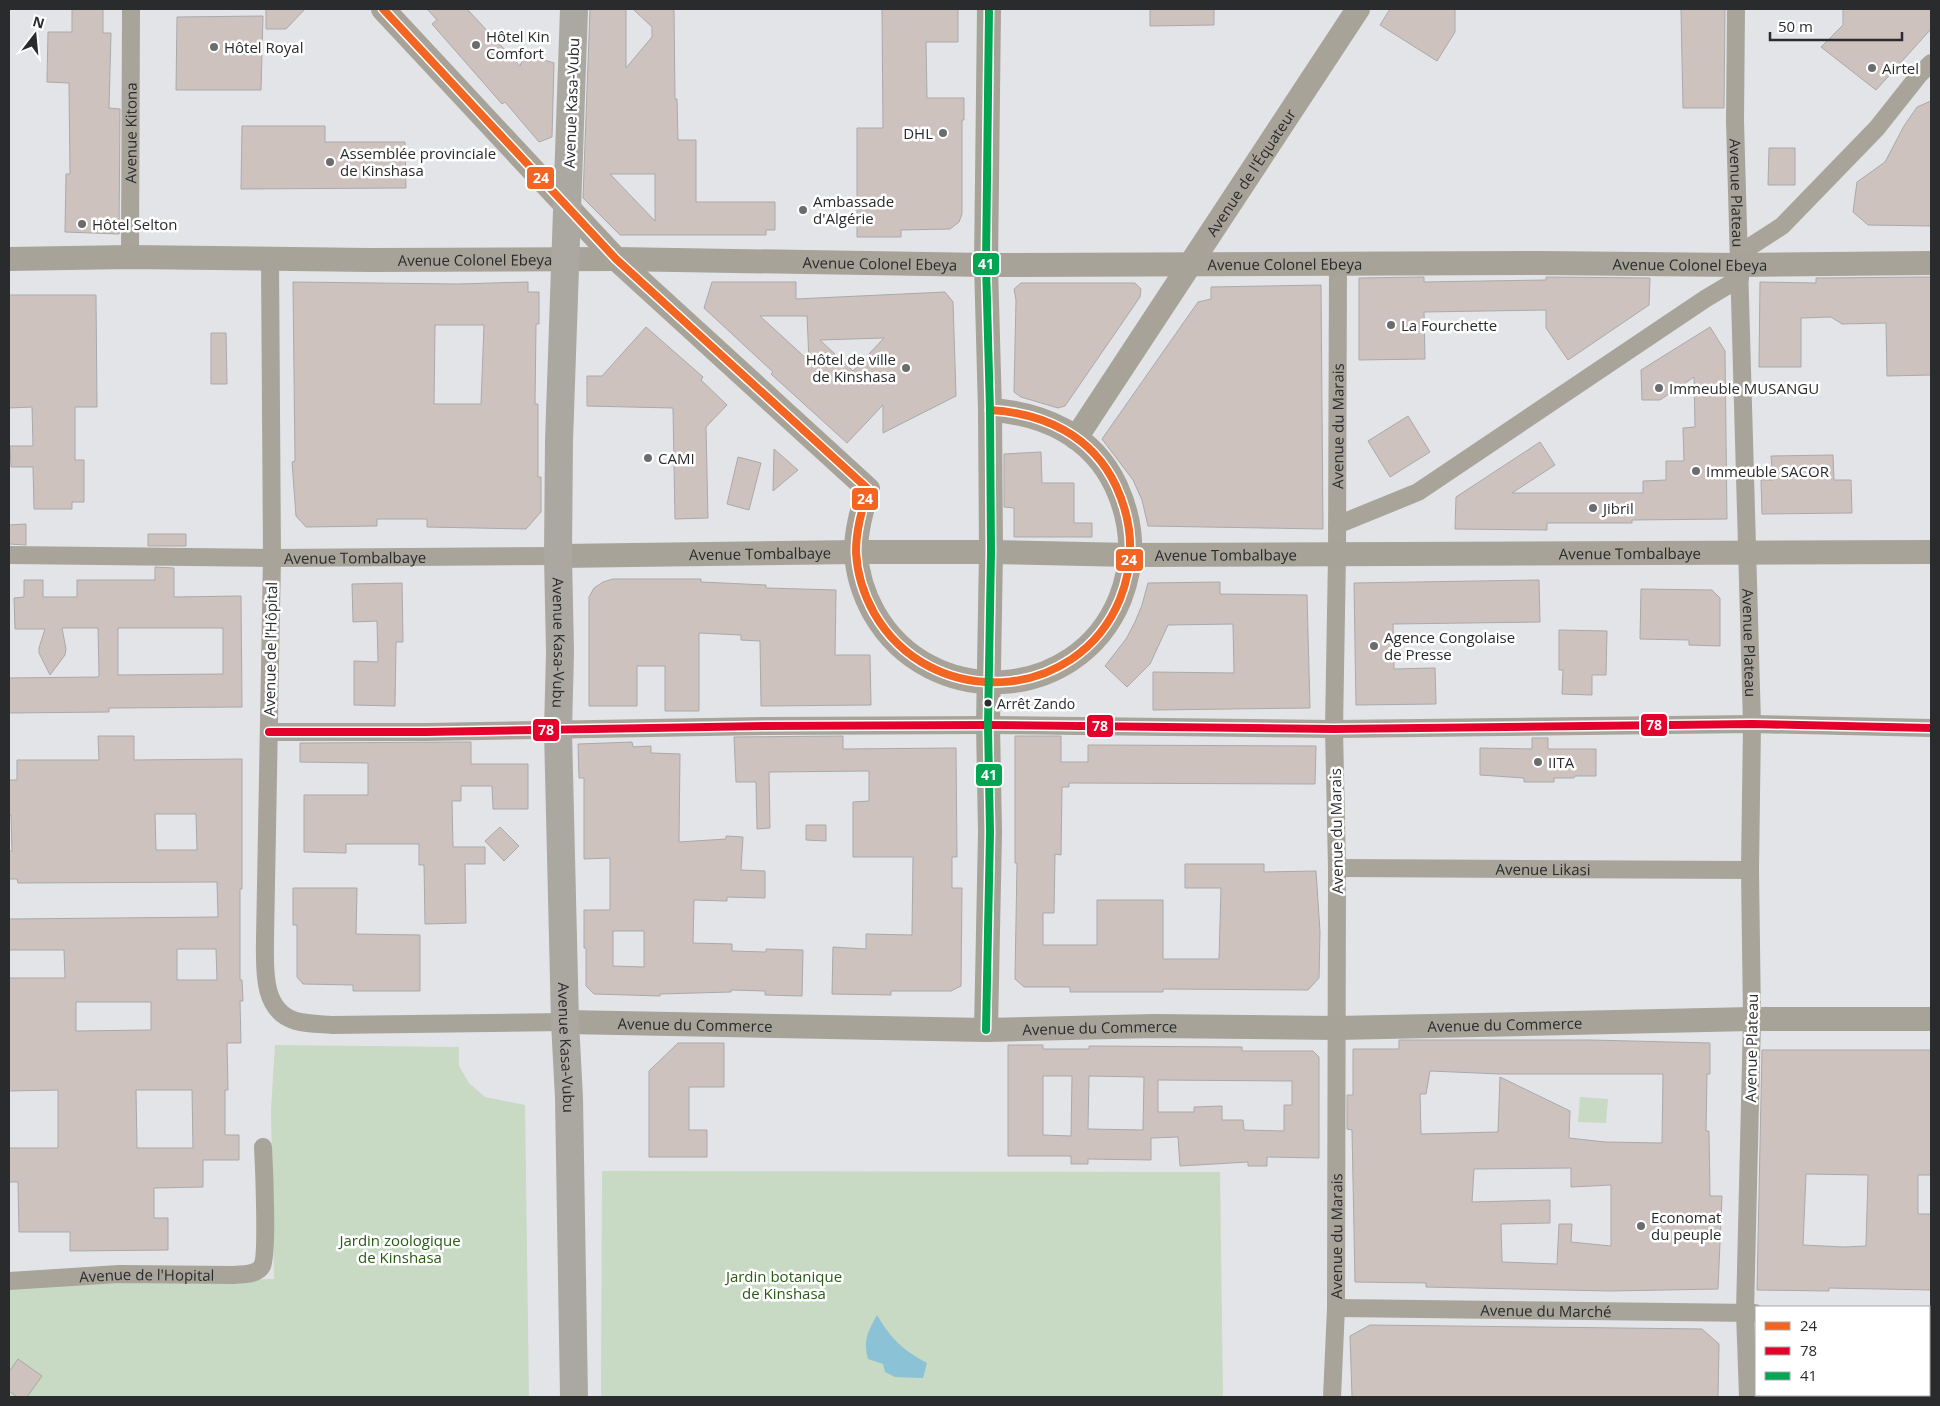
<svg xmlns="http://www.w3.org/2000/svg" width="1940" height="1406" font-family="'Open Sans',sans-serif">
  <rect width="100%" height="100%" fill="#e3e4e8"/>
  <path fill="#c8d9c4" d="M275,1045L459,1047V1066L469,1083L485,1097L525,1105L529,1397H9V1286L274,1279L271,1110Z
    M1580,1097L1608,1099L1606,1123L1578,1122Z
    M602,1171L1220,1172L1223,1397H601Z"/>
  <path fill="#8cc2d6" d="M877,1315C891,1339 903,1350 927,1363L923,1378L895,1377L885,1372L883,1364L868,1359C863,1339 868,1332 877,1315Z"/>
  <path fill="#cec2bf" stroke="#aaa9aa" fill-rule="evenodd" d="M72,9H103V33H111L109,108L120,109L119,234L65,232L66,174H70L69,83L47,82L48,32H72Z
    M266,9H305L286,29H266Z
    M427,9H467L520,66L525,54L554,63L552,137L539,142L505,102L502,104L432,24L437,20Z
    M590,9H626V68L652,37V27L633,9H674L675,99H677L678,140H696V202H775V230H766V235H620L583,198ZM610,174H655V221Z
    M882,9H958V42H926L927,98H964V120H962V214L959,222L950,229L901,230V237H857V128H883Z
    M1150,9H1214V25L1150,26Z
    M1390,9H1455V32L1437,61L1380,25Z
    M1681,9H1725L1724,108H1683Z
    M1843,9H1931V29L1876,90L1821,47L1843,25Z
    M263,16L261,90H176L177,17Z
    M1931,101V226L1868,225L1853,212L1857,182L1885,162L1904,126L1917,107Z
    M242,126H325V142H405L406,188L241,189Z
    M1769,148H1795V185H1768Z
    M1424,277V282L1546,280V277L1650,278L1649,305L1568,360L1546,328V310L1424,312L1425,359L1359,360V278Z
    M1931,277V375L1887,376L1886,323L1842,324L1831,317L1801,318V367H1759L1760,282L1816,283V278Z
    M293,282L457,284L528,282V292H539V324H536L535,404H538V477H541V512L526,529L427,527V519H377V526L306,527L296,516L292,462L295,461ZM435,325H484L481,404H434Z
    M712,282H796V299L945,292L953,302L956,396L883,433V405L847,443L771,374L773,372L704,308ZM760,316H807L809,361ZM884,338L853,371L820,340Z
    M1021,283H1135L1141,289L1140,297L1065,406L1058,408L1021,397L1014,392L1016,300L1014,289Z
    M1321,285L1323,529L1148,526L1142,500L1133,480L1102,439L1198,302L1211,299V287Z
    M9,295H96L97,407H75V460H84V502H72V509H34L33,467H11L10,446H33L32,407L9,408Z
    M646,327L703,377L701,380L727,405L706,427L708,518L675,519L673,408L587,406V376H602Z
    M1710,327L1725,351L1727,519L1632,520V523H1547V530L1455,529L1456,497L1540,442L1555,465L1512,493H1643V481L1666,480V461H1684L1683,428L1695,427L1694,377L1660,400H1642L1641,370Z
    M211,333H226L227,384H211Z
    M1408,416L1430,452L1390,477L1368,441Z
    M774,449L798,470L773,491Z
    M1041,452L1042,483H1074V523H1092V537H1014V508L1004,507V454Z
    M1833,455L1834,480H1851L1852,513L1762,514L1761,480H1773L1771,456Z
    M738,457L761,463L749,510L727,504Z
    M26,524V545L9,544V525Z
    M148,534H186V546H148Z
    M155,567L174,568V597L241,596L242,707L109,708V712L9,713V678L98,677L99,675L98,628H62L66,649L65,655L50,675L39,653V648L45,629H15L14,598L24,597V580H43V597H77V580H155ZM118,628H223V674L118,675Z
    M613,579H701V582L766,585V588L836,590L835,655H870L871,705L761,706L760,641L741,640V635L699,633V711H665V666H637V706H589V597L594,588L603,582Z
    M1539,580L1540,622L1393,624L1394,669L1435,668L1436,704L1356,705L1354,583Z
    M1220,582V594L1307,595L1310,708L1153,710V672L1234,673L1233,624L1168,625L1150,664L1127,687L1105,666L1126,639L1135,622L1142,605L1148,583Z
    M402,583L403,642H396L395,706L354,705V661L378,662L377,621L353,622L352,584Z
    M1641,589L1712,590L1720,598V646L1689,645V640L1640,639Z
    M1559,630L1607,631L1606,675H1592V695L1562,694L1563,670H1559Z
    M98,736H134V760L242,759V889H240V980H242L243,1001H240L241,1043H227L228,1090H225V1135H239V1160H203V1187L154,1188V1218H168V1250L70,1251V1232H19L18,1182H9V1148H58V1090L9,1091V978H65L64,950H9V919L218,917L217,882L18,883L17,879H9V851H12L11,815H9V780H17V760H99ZM155,814H196L197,850H156ZM177,949H216L217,980H177ZM76,1002H151V1030L76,1031ZM136,1090H192L193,1148H137Z
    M843,736V749L956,748L957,857H952V888H962L961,986L951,991H891V995L832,994L833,947L866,949V934L912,935L913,857H853V802L869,801V771L769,772L770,828L757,829L756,782H736L734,737Z
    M1015,736H1061V762H1088V745L1316,746L1315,784L1069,783V787H1062L1061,855L1055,854L1054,913H1043V945H1097V900H1163V959H1219L1221,888H1185V864H1264V872L1316,871L1320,932L1319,978L1308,990L1163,989V992H1070V987H1024L1015,979L1017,863H1015Z
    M1532,738H1548V749H1596V776H1575L1574,778H1554V782H1524V778L1480,775V748L1532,749Z
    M471,742V764H528V809H493L492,786H461V801H452L453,847H485V864H465L466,923L425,924L424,865H419V844H346V853L304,852V795H368V763L300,762V743Z
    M632,742L633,747L651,746V753L680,754L679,842L726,839V836L743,837L741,870L765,871V898L727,897V901L694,900L693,943L732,944V951L766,952V949L803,950L802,996L765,995V991L731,990V992L660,994V996L594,994L586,986V948H584V910H610V858L584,859V778H579L578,744ZM613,931H644V967L613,966Z
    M806,825H826V841L806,840Z
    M500,827L519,846L504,861L485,841Z
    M293,888H357L356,934L420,935V991H353V985L303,984L297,977V925H293Z
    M1399,1040H1591L1710,1043V1074H1707L1706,1131H1709L1710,1196H1722L1718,1289L1610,1291L1426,1287V1283L1355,1282L1352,1130L1347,1129V1095H1353V1049H1399ZM1430,1071L1500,1074H1663L1662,1143L1605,1142L1569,1138L1570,1111L1500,1077L1498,1132L1421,1134L1420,1094H1426ZM1571,1168V1187L1611,1185V1246L1571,1242L1572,1224H1559L1557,1264L1502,1262L1501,1224L1550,1223V1200L1472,1202L1474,1169Z
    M678,1043H724V1087H689V1130H707V1157H649V1071Z
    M1008,1045H1043V1049H1089V1046L1242,1047V1051H1313L1319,1057V1158L1267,1157V1166H1248V1162L1180,1166L1178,1137L1151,1138V1160L1088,1159V1164H1071V1156H1008ZM1043,1076H1072L1071,1136L1043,1135ZM1089,1076L1144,1077L1143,1130L1088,1129ZM1158,1080L1292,1081V1105H1284V1131L1244,1130L1243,1120H1222V1106L1194,1107V1112H1158Z
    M1762,1050H1931V1175H1918V1214H1931V1290L1829,1288V1291L1757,1290ZM1806,1174L1868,1175L1866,1246L1844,1247L1803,1245Z
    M1370,1325L1702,1329L1719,1344L1718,1397H1352L1350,1336Z
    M18,1359L42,1376L27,1397H17L9,1391V1372Z"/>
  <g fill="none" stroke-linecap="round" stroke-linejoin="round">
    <g stroke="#a8a49a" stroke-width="18">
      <path id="s1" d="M1736,9L1735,121L1752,724L1750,870L1752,1019L1745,1312L1748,1397"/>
      <path d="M1740,253L1782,226L1877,128L1919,75L1931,63"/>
      <path id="s2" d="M130,257L131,9"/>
      <path d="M270,260L272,558L265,939C265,967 261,1011 296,1021C308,1024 320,1024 332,1025L565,1022"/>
      <path d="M1337,525L1418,492L1705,299L1740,278"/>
      <path id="s3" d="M9,555L272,558L558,556"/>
      <path d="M269,732H426L765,726L988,725L1334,729L1752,724L1931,728"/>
      <path id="s4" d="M1337,868L1750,870"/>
      <path id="s5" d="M9,1281L119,1274L234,1275C244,1274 257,1275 262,1266C268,1256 264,1165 263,1147"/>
      <path id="s6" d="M1336,1308L1755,1313"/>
      <path d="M1929,1316H1931"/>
      <path id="s7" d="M1332,1397L1336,1308L1337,868L1334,729L1337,555L1338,264"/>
    </g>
    <g stroke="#a7a398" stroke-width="24">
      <path d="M383,9L616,259L868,489C862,510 856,530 856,552C857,573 864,595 874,613C930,711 1077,704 1120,599C1135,561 1133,523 1116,486C1092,435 1043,413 990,410"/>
      <path id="s8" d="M9,259L130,257L370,260L616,259L986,265L1540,263L1740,265L1931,263"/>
      <path id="s9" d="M1076,438L1358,9"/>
      <path id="s10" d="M558,556L856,552H991L1131,555L1931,552"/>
      <path id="s11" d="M565,1022L986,1030L1154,1026L1337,1028L1752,1019H1931"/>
      <path d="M986,1030L990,832L988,725L991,552L990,410L986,265L989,9"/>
    </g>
    <path stroke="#aba8a1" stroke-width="28" id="s12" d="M574,9L559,441L558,556L560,652L558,731L565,1022L569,1098L574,1397"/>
    <defs>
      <path id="bus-1" d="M383,9L616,259L868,489C862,510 856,530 856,552C857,573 864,595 874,613C930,711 1077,704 1120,599C1135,561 1133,523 1116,486C1092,435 1043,413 990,410"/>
      <path id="bus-2" d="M269,732H426L765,726L988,725L1334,729L1752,724L1931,728"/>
      <path id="bus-3" d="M986,1030L990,832L988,725L991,552L990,410L986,265L989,9"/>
    </defs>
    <use href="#bus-1" stroke="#fff" stroke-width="11"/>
    <use href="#bus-2" stroke="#fff" stroke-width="11"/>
    <use href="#bus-3" stroke="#fff" stroke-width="11"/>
    <use href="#bus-1" stroke="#f26522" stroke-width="8"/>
    <use href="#bus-2" stroke="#e4002b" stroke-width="8"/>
    <use href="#bus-3" stroke="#00a651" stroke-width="8"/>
  </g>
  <g fill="#6b6c6e" stroke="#fff" stroke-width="2">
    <circle cx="476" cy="45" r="5"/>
    <circle cx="214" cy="47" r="5"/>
    <circle cx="1872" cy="68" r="5"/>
    <circle cx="943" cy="133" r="5"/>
    <circle cx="330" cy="162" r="5"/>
    <circle cx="803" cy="210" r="5"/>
    <circle cx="82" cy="224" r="5"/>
    <circle cx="1391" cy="325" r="5"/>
    <circle cx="906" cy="368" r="5"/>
    <circle cx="1659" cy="388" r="5"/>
    <circle cx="648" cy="458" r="5"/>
    <circle cx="1696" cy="471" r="5"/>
    <circle cx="1593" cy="508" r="5"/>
    <circle cx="1374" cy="646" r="5"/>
    <circle cx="1538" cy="762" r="5"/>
    <circle cx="1641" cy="1226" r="5"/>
  </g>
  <circle fill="#2a2b2d" stroke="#fff" stroke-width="2" cx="988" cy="703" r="4.5"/>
  <g text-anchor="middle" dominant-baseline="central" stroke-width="5" stroke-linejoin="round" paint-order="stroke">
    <g font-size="14" fill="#2a2b2d" stroke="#fff" text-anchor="start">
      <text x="997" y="703">Arrêt Zando</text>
    </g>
    <g font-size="15" fill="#2a2b2d" stroke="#fff" text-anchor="start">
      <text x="486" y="36">Hôtel Kin<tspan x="486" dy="17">Comfort</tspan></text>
      <text x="224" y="47">Hôtel Royal</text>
      <text x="1882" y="68">Airtel</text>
      <text x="933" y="133" text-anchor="end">DHL</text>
      <text x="340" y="153">Assemblée provinciale<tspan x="340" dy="17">de Kinshasa</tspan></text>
      <text x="813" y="201">Ambassade<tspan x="813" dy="17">d'Algérie</tspan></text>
      <text x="92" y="224">Hôtel Selton</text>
      <text x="1401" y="325">La Fourchette</text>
      <text x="896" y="359" text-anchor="end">Hôtel de ville<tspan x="896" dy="17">de Kinshasa</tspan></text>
      <text x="1669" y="388">Immeuble MUSANGU</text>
      <text x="658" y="458">CAMI</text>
      <text x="1706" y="471">Immeuble SACOR</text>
      <text x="1603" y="508">Jibril</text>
      <text x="1384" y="637">Agence Congolaise<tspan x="1384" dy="17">de Presse</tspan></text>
      <text x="1548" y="762">IITA</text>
      <text x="1651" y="1217">Economat<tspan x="1651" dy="17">du peuple</tspan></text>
    </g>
    <g font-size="15" fill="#2a2b2d" stroke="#fff">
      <text transform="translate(571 103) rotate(-88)">Avenue Kasa-Vubu</text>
      <text stroke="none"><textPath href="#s2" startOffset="124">Avenue Kitona</textPath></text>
      <text stroke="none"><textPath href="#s9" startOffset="318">Avenue de l'Équateur</textPath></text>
      <text stroke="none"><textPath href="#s1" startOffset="184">Avenue Plateau</textPath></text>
      <text stroke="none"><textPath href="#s8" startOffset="466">Avenue Colonel Ebeya</textPath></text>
      <text stroke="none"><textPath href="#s8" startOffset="871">Avenue Colonel Ebeya</textPath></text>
      <text stroke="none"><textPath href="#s8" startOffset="1276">Avenue Colonel Ebeya</textPath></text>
      <text stroke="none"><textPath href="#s8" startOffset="1681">Avenue Colonel Ebeya</textPath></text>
      <text stroke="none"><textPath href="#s7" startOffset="971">Avenue du Marais</textPath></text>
      <text stroke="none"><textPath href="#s10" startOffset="202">Avenue Tombalbaye</textPath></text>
      <text stroke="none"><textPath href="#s10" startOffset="1072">Avenue Tombalbaye</textPath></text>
      <text stroke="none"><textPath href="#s10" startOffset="668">Avenue Tombalbaye</textPath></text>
      <text stroke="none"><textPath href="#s3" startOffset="346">Avenue Tombalbaye</textPath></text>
      <text stroke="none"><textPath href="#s12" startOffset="634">Avenue Kasa-Vubu</textPath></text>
      <text stroke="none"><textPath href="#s1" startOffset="634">Avenue Plateau</textPath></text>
      <text transform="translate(270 649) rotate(-89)">Avenue de l’Hôpital</text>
      <text transform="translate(1336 831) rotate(-91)">Avenue du Marais</text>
      <text stroke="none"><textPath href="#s4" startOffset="206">Avenue Likasi</textPath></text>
      <text stroke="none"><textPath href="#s11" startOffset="130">Avenue du Commerce</textPath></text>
      <text stroke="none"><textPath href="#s11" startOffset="940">Avenue du Commerce</textPath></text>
      <text stroke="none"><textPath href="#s11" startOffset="535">Avenue du Commerce</textPath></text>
      <text stroke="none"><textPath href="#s12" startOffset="1039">Avenue Kasa-Vubu</textPath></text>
      <text transform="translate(1751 1048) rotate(-89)">Avenue Plateau</text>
      <text stroke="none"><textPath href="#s7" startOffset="161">Avenue du Marais</textPath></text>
      <text stroke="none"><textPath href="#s5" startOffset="138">Avenue de l'Hopital</textPath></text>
      <text stroke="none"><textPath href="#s6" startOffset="210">Avenue du Marché</textPath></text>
    </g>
    <g font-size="15" fill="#275a12" stroke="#fff">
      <text x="400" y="1240">Jardin zoologique<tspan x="400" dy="17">de Kinshasa</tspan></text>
      <text x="784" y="1276">Jardin botanique<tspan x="784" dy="17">de Kinshasa</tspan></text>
    </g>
  </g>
  <g stroke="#fff" stroke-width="2">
    <rect x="526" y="166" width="29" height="24" rx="5" fill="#f26522"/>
    <rect x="972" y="252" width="28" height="24" rx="5" fill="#00a651"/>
    <rect x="851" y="487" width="28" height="24" rx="5" fill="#f26522"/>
    <rect x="1115" y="548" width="29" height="24" rx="5" fill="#f26522"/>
    <rect x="1640" y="713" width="28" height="24" rx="5" fill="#e4002b"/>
    <rect x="1086" y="714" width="28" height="24" rx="5" fill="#e4002b"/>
    <rect x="532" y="718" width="28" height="24" rx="5" fill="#e4002b"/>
    <rect x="975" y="763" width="28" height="24" rx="5" fill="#00a651"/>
  </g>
  <g font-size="14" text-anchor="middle" font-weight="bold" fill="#fff">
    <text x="541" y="183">24</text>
    <text x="986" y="269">41</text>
    <text x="865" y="504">24</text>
    <text x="1129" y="565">24</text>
    <text x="1654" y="730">78</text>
    <text x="1100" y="731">78</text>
    <text x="546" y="735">78</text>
    <text x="989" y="780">41</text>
  </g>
  <rect width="1940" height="1406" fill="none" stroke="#2a2b2d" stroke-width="20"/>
  <rect x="1755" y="1306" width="175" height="90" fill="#ffffff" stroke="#aaaaab"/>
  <rect x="1765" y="1322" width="25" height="8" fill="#f26522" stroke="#aaaaab"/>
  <text x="1800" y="1331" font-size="15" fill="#2a2b2d">24</text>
  <rect x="1765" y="1347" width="25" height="8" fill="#e4002b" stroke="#aaaaab"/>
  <text x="1800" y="1356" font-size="15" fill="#2a2b2d">78</text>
  <rect x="1765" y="1372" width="25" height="8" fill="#00a651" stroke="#aaaaab"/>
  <text x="1800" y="1381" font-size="15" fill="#2a2b2d">41</text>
  <g transform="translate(35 35) rotate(16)" stroke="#ffffff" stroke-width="4" paint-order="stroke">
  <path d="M0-4L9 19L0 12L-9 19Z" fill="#2a2b2d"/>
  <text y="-8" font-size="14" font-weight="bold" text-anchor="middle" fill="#2a2b2d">N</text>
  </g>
  <path d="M1770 32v8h132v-8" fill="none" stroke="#2a2b2d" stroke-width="2.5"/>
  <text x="1778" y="32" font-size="15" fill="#2a2b2d" stroke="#ffffff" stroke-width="4" paint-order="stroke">50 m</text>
</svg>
